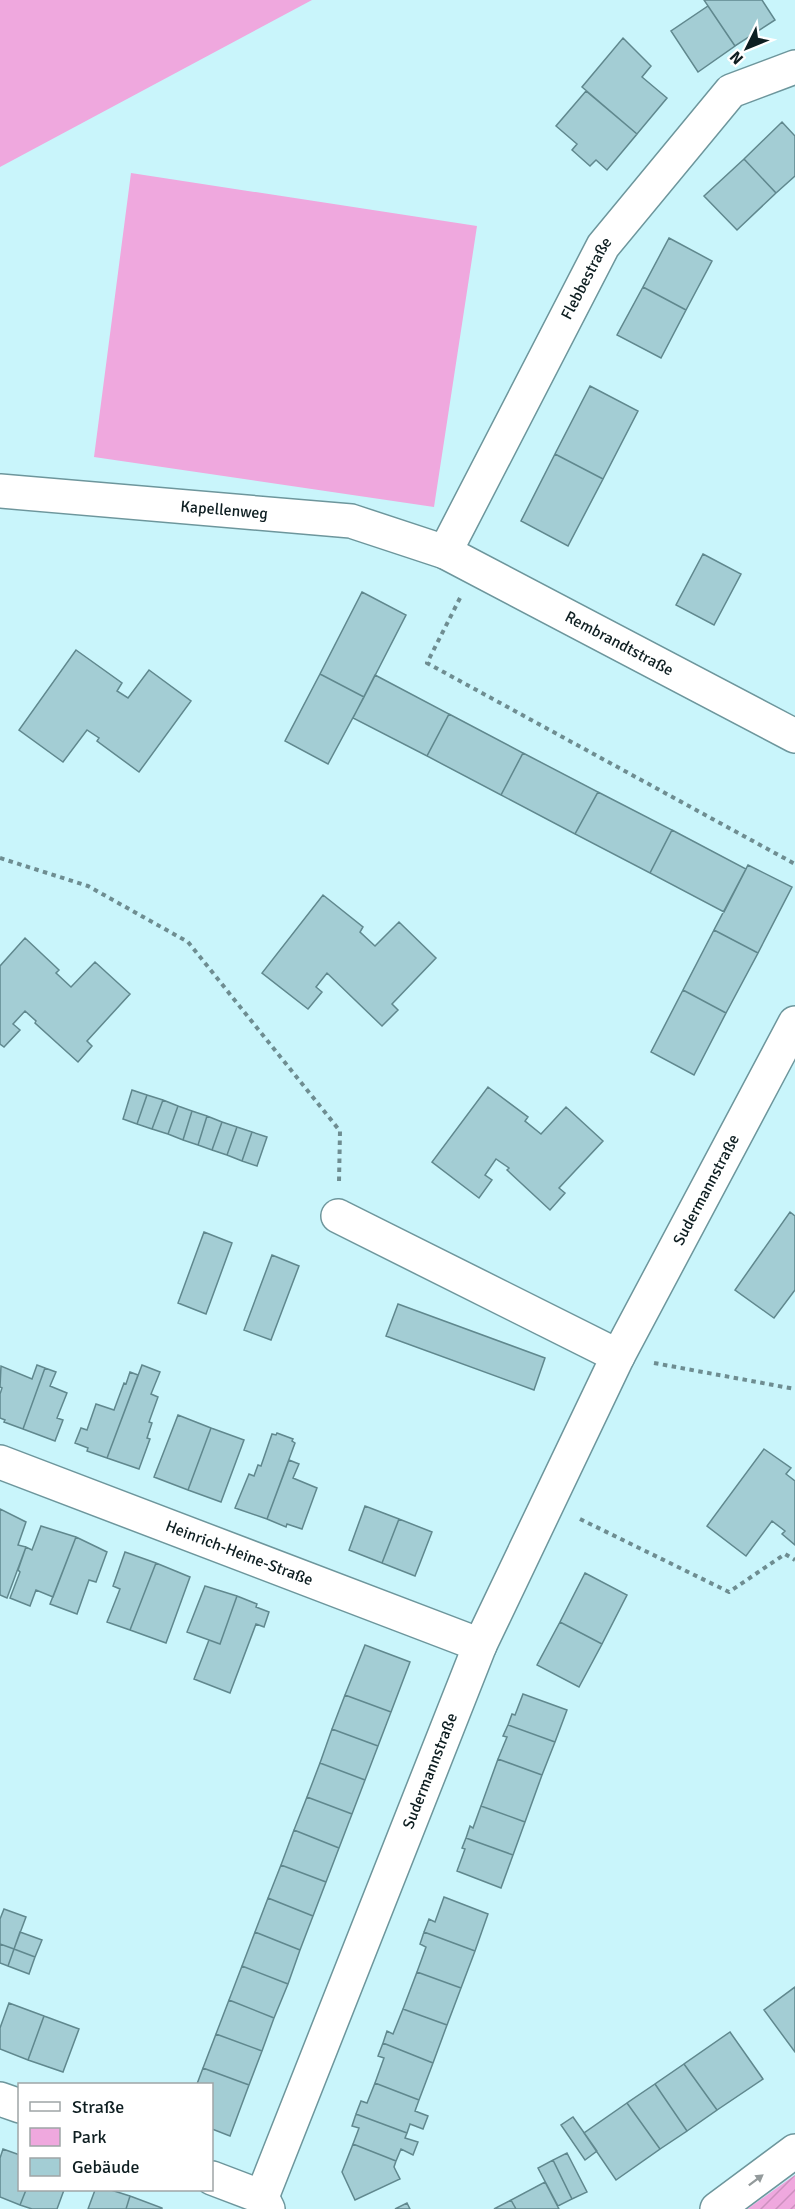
<svg xmlns="http://www.w3.org/2000/svg" width="795" height="2209" font-family="Signika,sans-serif">
  <defs>
    <pattern id="garden-furrows" width="10" height="10" patternUnits="userSpaceOnUse" patternTransform="scale(1.5)"><rect width="10" height="10" fill="#efa8de"/><path d="M-1 1l2-2M0 10L10 0M9 11l2-2" fill="none" stroke="#cc90be"/></pattern>
  </defs>
  <rect width="100%" height="100%" fill="#c9f5fb"/>
  <path fill="#efa8de" d="M0,0H312L0,167Z
    M131,173L477,226L434,507L94,457Z"/>
  <path fill="url(#garden-furrows)" d="M795,2175V2209H747Z"/>
  <path fill="#a3cdd4" stroke="#60888e" stroke-width="1.5" d="M704,0H762L775,20L735,46Z
    M708,6L735,46L698,72L671,31Z
    M623,38L651,66L642,77L667,98L637,134L582,87Z
    M586,91L637,134L607,170L596,160L590,166L572,150L577,144L556,126Z
    M782,122L795,136V176L776,193L744,159Z
    M744,159L776,193L737,230L704,196Z
    M669,238L712,261L686,310L643,287Z
    M643,287L686,310L661,358L617,335Z
    M590,386L638,411L603,479L555,454Z
    M555,454L603,479L568,546L521,521Z
    M703,554L741,574L714,625L676,605Z
    M362,592L406,615L364,697L320,674Z
    M76,650L122,683L117,691L128,698L149,670L191,701L139,772L97,741L99,738L87,730L63,762L19,730Z
    M320,674L364,697L328,764L285,741Z
    M375,675L449,714L427,756L353,718Z
    M449,714L523,753L501,795L427,756Z
    M523,753L598,792L575,834L501,795Z
    M598,792L672,830L650,873L575,834Z
    M672,830L746,869L724,912L650,873Z
    M748,865L792,887L758,953L714,930Z
    M323,895L363,927L360,932L375,946L399,922L436,958L392,1004L398,1010L382,1026L327,973L316,987L322,992L308,1009L262,973Z
    M714,930L758,953L726,1013L683,990Z
    M25,938L59,970L56,973L71,987L95,962L130,994L87,1041L92,1046L78,1062L35,1023L36,1021L25,1011L13,1024L20,1030L4,1047L0,1044V966Z
    M683,990L726,1013L694,1075L651,1052Z
    M488,1087L528,1117L525,1121L541,1134L566,1107L603,1141L559,1188L565,1193L550,1210L507,1170L509,1168L496,1159L485,1175L492,1180L479,1198L432,1162Z
    M132,1090L147,1095L137,1124L123,1119Z
    M147,1095L163,1100L152,1129L137,1124Z
    M163,1100L178,1106L168,1134L152,1129Z
    M178,1106L192,1111L183,1140L168,1134Z
    M192,1111L207,1116L198,1145L183,1140Z
    M207,1116L222,1122L212,1150L198,1145Z
    M222,1122L237,1127L227,1155L212,1150Z
    M237,1127L252,1132L242,1161L227,1155Z
    M252,1132L267,1137L257,1166L242,1161Z
    M790,1212L795,1216V1290L774,1318L735,1290Z
    M204,1232L232,1243L206,1314L178,1303Z
    M272,1255L299,1266L271,1340L244,1330Z
    M398,1304L545,1358L534,1390L386,1336Z
    M37,1365L45,1368L23,1429L4,1422L5,1420L0,1418V1394L2,1388L0,1387L1,1366L32,1379Z
    M142,1365L160,1372L151,1394L158,1397L149,1422L152,1423L147,1438L150,1439L139,1469L107,1458Z
    M45,1368L56,1372L50,1386L67,1393L57,1418L63,1420L55,1441L23,1429Z
    M130,1372L138,1375L107,1458L87,1451L88,1448L75,1443L81,1428L87,1430L96,1404L114,1410L124,1383L126,1384Z
    M178,1415L211,1428L188,1490L154,1477Z
    M211,1428L244,1440L221,1502L188,1490Z
    M277,1433L293,1439L292,1441L295,1443L267,1519L235,1508L249,1474L254,1476L258,1465L261,1466L272,1434L276,1435Z
    M764,1449L791,1468L786,1474L795,1481V1545L782,1534L785,1531L772,1521L746,1556L707,1526Z
    M289,1460L299,1464L293,1478L317,1488L302,1529L287,1524L286,1527L267,1519Z
    M365,1506L399,1519L382,1563L349,1550Z
    M0,1509L26,1522L18,1545L26,1547L7,1598L0,1595Z
    M399,1519L432,1532L415,1576L382,1563Z
    M41,1526L76,1537L53,1597L36,1590L30,1606L10,1598L20,1572L18,1570L26,1547L32,1550Z
    M76,1537L107,1552L96,1582L89,1580L77,1614L50,1604Z
    M125,1552L156,1563L130,1630L107,1622L120,1589L113,1586Z
    M156,1563L190,1577L166,1643L130,1630Z
    M585,1573L627,1595L602,1644L560,1622Z
    M205,1586L237,1596L220,1644L187,1632Z
    M237,1596L257,1604L256,1607L269,1612L264,1627L256,1624L230,1693L194,1679L209,1640L220,1644Z
    M560,1622L602,1644L579,1687L537,1665Z
    M365,1645L410,1662L391,1712L345,1695Z
    M523,1694L567,1710L555,1742L508,1725L512,1714L515,1715Z
    M345,1695L391,1712L378,1746L332,1729Z
    M508,1725L555,1742L542,1775L498,1759L507,1737L503,1736Z
    M332,1729L378,1746L365,1780L320,1763Z
    M498,1759L542,1775L525,1822L481,1806Z
    M320,1763L365,1780L352,1814L307,1797Z
    M307,1797L352,1814L339,1848L294,1830Z
    M481,1806L525,1822L513,1855L466,1838L470,1826L473,1828Z
    M294,1830L339,1848L326,1882L281,1865Z
    M466,1838L513,1855L501,1888L457,1871L465,1849L462,1848Z
    M281,1865L326,1882L313,1916L268,1898Z
    M444,1897L488,1914L475,1951L424,1932L429,1919L435,1922Z
    M268,1898L313,1916L300,1950L255,1932Z
    M4,1909L26,1917L14,1949L0,1944V1919Z
    M20,1932L42,1940L35,1957L14,1949Z
    M255,1932L300,1950L288,1984L242,1966Z
    M424,1932L475,1951L461,1988L417,1972L426,1947L420,1944Z
    M0,1944L14,1949L8,1966L0,1963Z
    M14,1949L35,1957L29,1974L8,1966Z
    M242,1966L288,1984L274,2018L229,2000Z
    M417,1972L461,1988L447,2025L403,2009Z
    M795,1987V2052L764,2010Z
    M229,2000L274,2018L262,2051L216,2034Z
    M9,2003L44,2016L28,2060L0,2049V2028Z
    M403,2009L447,2025L433,2063L383,2043L387,2031L393,2034Z
    M44,2016L79,2029L63,2072L28,2060Z
    M730,2032L763,2079L717,2110L684,2064Z
    M216,2034L262,2051L249,2085L203,2068Z
    M383,2043L433,2063L419,2100L375,2083L384,2058L378,2056Z
    M684,2064L717,2110L687,2131L655,2084Z
    M203,2068L249,2085L230,2136L212,2129V2084H197Z
    M375,2083L419,2100L415,2111L428,2116L423,2129L410,2124L407,2133L356,2114L361,2101L367,2103Z
    M655,2084L687,2131L660,2149L627,2103Z
    M627,2103L660,2149L616,2180L584,2133Z
    M356,2114L407,2133L405,2138L418,2142L413,2155L401,2149L396,2161L353,2144L359,2128L352,2126Z
    M573,2117L597,2151L585,2160L561,2125Z
    M353,2144L396,2161L394,2167L400,2179L355,2200L342,2172Z
    M3,2149L20,2155V2190H26L20,2205L0,2197V2158Z
    M567,2153L587,2192L572,2199L553,2160Z
    M553,2160L572,2199L558,2206L538,2168Z
    M545,2182L559,2209H516L511,2200Z
    M26,2190H64L57,2209H32L20,2205Z
    M95,2190H111L130,2196L126,2209H88Z
    M130,2196L162,2208V2209H126Z
    M511,2200L516,2209H494Z
    M407,2203L410,2209H395Z"/>
  <g fill="none" stroke-linecap="round" stroke-linejoin="round">
    <defs>
      <g id="street">
        <path id="s1" d="M0,491L351,521L445,552L795,736"/>
        <path id="s2" d="M445,552L603,246L731,91L795,67"/>
        <path d="M338,1216L618,1356"/>
        <path id="s3" d="M0,1462L480,1645"/>
        <path d="M0,2099L20,2106"/>
        <path d="M212,2178L262,2197L268,2209"/>
        <path id="s4" d="M262,2197L480,1645L618,1356L795,1023"/>
        <path d="M717,2209L795,2151"/>
      </g>
    </defs>
    <use href="#street" stroke="#6d969c" stroke-width="36"/>
    <path stroke="#6e8d91" stroke-width="4" stroke-dasharray="4.5 4.5" stroke-linecap="butt" d="M460,598L427,663L795,864
      M0,858L88,886L188,942L340,1131L339,1182
      M654,1363L795,1389
      M580,1519L729,1592L785,1554L795,1560"/>
    <use href="#street" stroke="#fff" stroke-width="33"/>
  </g>
  <defs><path id="oneway-solid" d="M-6-.8H1V-3.2L6.5 0L1 3.2V.8H-6Z" transform="scale(1.5)"/></defs>
  <use fill="#939a9b" href="#oneway-solid" transform="translate(756 2180) rotate(-37)"/>
  <g text-anchor="middle" dominant-baseline="central" stroke-width="4.5" stroke-linejoin="round" paint-order="stroke">
    <g font-size="16" fill="#0e1e21" stroke="#fff">
      <text stroke="none"><textPath href="#s2" startOffset="308">Flebbestraße</textPath></text>
      <text stroke="none"><textPath href="#s1" startOffset="225">Kapellenweg</textPath></text>
      <text stroke="none"><textPath href="#s1" startOffset="648">Rembrandtstraße</textPath></text>
      <text stroke="none"><textPath href="#s4" startOffset="1102">Sudermannstraße</textPath></text>
      <text stroke="none"><textPath href="#s3" startOffset="256">Heinrich-Heine-Straße</textPath></text>
      <text stroke="none"><textPath href="#s4" startOffset="458">Sudermannstraße</textPath></text>
    </g>
  </g>
  <rect x="18" y="2083" width="195" height="108" fill="#ffffff" stroke="#9fa5a6" stroke-width="1.5"/>
  <rect x="30" y="2102" width="30" height="9" fill="#ffffff" stroke="#9fa5a6" stroke-width="1.5"/>
  <text x="72" y="2113" font-size="18" fill="#0e1e21">Straße</text>
  <rect x="30" y="2128" width="30" height="18" fill="#efa8de" stroke="#9fa5a6" stroke-width="1.5"/>
  <text x="72" y="2143" font-size="18" fill="#0e1e21">Park</text>
  <rect x="30" y="2158" width="30" height="18" fill="#a3cdd4" stroke="#9fa5a6" stroke-width="1.5"/>
  <text x="72" y="2173" font-size="18" fill="#0e1e21">Gebäude</text>
  <g transform="translate(747 48) rotate(227)" stroke="#ffffff" stroke-width="4.5" paint-order="stroke">
  <path d="M0-4.5L10 22L0 15L-10 22Z" fill="#0e1e21"/>
  <text y="-9" font-size="16" font-weight="bold" text-anchor="middle" fill="#0e1e21">N</text>
  </g>
</svg>
